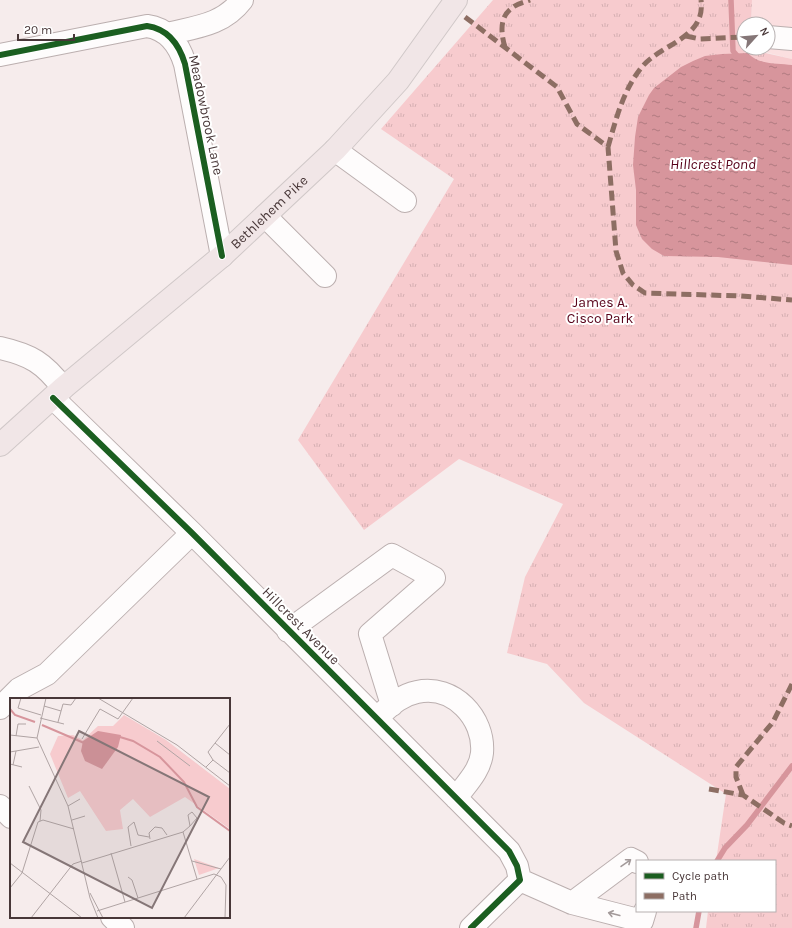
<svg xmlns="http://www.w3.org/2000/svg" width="792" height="928" font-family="Karla,sans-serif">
  <defs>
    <pattern id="park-tufts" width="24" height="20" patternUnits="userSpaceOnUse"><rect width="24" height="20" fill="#f7cbce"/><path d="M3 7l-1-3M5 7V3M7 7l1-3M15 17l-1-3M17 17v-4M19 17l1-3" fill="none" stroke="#d5afb2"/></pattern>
    <pattern id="water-ripples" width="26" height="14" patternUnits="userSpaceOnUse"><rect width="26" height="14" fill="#d7959c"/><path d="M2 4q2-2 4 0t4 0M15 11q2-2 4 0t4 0" fill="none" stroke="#b07a80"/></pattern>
  </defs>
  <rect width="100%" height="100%" fill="#f6ecec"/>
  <path fill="#fbdfe0" d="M752,0H792V59L750,48H768V24H751Z"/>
  <path fill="url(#park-tufts)" d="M493,0H752L751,24H744V48L792,59V928H706L708,911H775V861H716L726,794L584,703L547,664L507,653L525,577L563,504L459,459L364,530L298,440L454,179L381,129Z"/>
  <path fill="url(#water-ripples)" d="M748,53C758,65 777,63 792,65V265L718,257L664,256L652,249L642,239L636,225V190L633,165L635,137L638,117L649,95L654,88L681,67L693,61L705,56L722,54Z"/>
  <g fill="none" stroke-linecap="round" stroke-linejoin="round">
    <path stroke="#d7959c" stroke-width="5.5" d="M731,0L733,51L739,58
      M717,861L725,848L747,825L792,766
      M696,928L699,911"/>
    <defs>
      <path id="minor" d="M167,34C196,27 223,25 242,0
        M768,37L792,39
        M0,55L147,26C168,29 179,44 185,64L222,256
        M335,150L405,201
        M265,216L325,276
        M0,348C31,355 44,363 63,388
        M53,398L192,533L509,851L517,866L520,880
        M288,631L392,555L434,578L370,634L392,705
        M0,708L19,689L47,674L192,533
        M381,714C392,704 402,695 417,692C453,684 485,718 482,753C480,771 466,784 456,798
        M0,806L11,817
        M520,880L572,903L642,921L645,911
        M572,903L631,859L637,862
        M112,917L123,928
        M471,928L520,880"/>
      <g id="major">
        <path id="s1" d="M0,445L63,388L222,256L335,150L398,81L456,0"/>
      </g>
    </defs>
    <use href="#minor" stroke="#bbafaf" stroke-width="24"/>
    <use href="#major" stroke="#d0c8c8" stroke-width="24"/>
    <use href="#minor" stroke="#fefcfc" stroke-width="22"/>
    <use href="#major" stroke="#f1e6e7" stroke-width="22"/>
    <path stroke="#8d6e63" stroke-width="5" stroke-dasharray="10 5" stroke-linecap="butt" d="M465,17L557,87L577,124L608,147L616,251L623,273L633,285L645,293L741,296L792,300
      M686,36L700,39L744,37
      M505,47C501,34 499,17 512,8C516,4 525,2 530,0
      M608,147C616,119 623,91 641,68C661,43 706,39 701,0
      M709,789L743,795L784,823L792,826
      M743,795L736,777V767L773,722L792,684"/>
    <defs>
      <path id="cycleway" d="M0,55L147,26C168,29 179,44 185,64L222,256
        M53,398L192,533L509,851L517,866L520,880L471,928"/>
    </defs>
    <use href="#cycleway" stroke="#fff" stroke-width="8"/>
    <use href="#cycleway" stroke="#1b5e20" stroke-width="6"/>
  </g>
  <defs><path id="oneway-shaft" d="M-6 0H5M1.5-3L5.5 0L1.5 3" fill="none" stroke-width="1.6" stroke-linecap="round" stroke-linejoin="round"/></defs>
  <g stroke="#a39a9a">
    <use href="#oneway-shaft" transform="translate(626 863) rotate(-35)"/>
    <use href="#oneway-shaft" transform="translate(614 914) rotate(-166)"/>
  </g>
  <g text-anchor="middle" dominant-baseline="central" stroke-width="4" stroke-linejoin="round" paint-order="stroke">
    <g font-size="14" fill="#483738" stroke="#fff">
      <text transform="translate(206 115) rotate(78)">Meadowbrook Lane</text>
      <text stroke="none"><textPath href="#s1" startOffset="356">Bethlehem Pike</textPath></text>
      <text transform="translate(301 626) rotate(45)">Hillcrest Avenue</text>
    </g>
    <g font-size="14" fill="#58031a" stroke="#fff">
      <text x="600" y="302">James A.<tspan x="600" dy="16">Cisco Park</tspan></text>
    </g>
    <g font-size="15" font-style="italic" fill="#570119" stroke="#fff">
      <text x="713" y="164">Hillcrest Pond</text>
    </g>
  </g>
  <g transform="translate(10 698)">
    <rect width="220" height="220" fill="#f6ecec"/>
    <path d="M114,17L156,42L220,91V131L175,99L140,119L123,101L110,112L113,131L96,133L70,93L58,100L40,56L48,38L63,37L73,42L88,28H103ZM184,161L209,170L189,177Z" fill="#f7cbce"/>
    <path d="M88,33L111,37L108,49L92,71L75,63L71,53L73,43Z" fill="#d7959c"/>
    <path fill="none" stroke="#d7959c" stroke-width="2" d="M0,11L5,17L25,24M32,27L74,45M110,39L123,43L150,59L174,84L187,109L220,133"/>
    <path fill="none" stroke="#b0a4a4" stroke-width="1" d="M11,0L8,10L31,17M36,0L27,40L58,108L80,200L88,220M88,0L167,47L220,88M34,8L51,13M30,20L54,26M48,24L53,6L61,7L66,0M0,37L27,40M6,38L8,26H16M72,41L90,11L108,21L123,0M147,43L180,68M205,45L220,57M0,54L29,49M203,62L198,54L220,26M0,66L12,69M3,67L6,53M196,69L203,62L220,75M19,88L31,112L30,123M58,108L70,101M62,122L75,118M173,134L187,181M173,134L180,128L187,120L182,114L178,117L180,128M140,141L139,135L145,129L152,130L157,137M121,148L118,129L124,124L128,137L139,139M101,155L115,204M182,163L211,171M0,165L72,220M72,165L173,134M118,179L122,182L128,200M0,190L12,175L28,124L33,122L64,131M80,195L93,220M87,213L204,176L211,179L216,187L215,220M21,220L63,166L72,163M174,220L220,159"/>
    <path fill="#857677" fill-opacity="0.15" stroke="#857677" stroke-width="2" d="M69,33L199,99L142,210L13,144Z"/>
    <rect width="220" height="220" fill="none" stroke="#483738" stroke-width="2"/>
  </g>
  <rect x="636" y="860" width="140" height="52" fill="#ffffff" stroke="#b6afaf"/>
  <rect x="644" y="873" width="20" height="6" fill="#1b5e20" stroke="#b6afaf"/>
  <text x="672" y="880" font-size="12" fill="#483738">Cycle path</text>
  <rect x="644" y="893" width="20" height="6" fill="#8d6e63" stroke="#b6afaf"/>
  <text x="672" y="900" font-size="12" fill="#483738">Path</text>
  <g transform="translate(756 36) rotate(63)"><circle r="19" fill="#ffffff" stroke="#b6afaf"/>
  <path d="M0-3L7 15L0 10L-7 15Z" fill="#857677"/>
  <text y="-6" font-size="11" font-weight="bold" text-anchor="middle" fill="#483738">N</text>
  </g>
  <path d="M18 34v6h56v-6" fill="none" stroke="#483738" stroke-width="2"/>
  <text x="24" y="34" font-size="12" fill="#483738" stroke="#ffffff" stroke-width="3" paint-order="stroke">20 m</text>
</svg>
